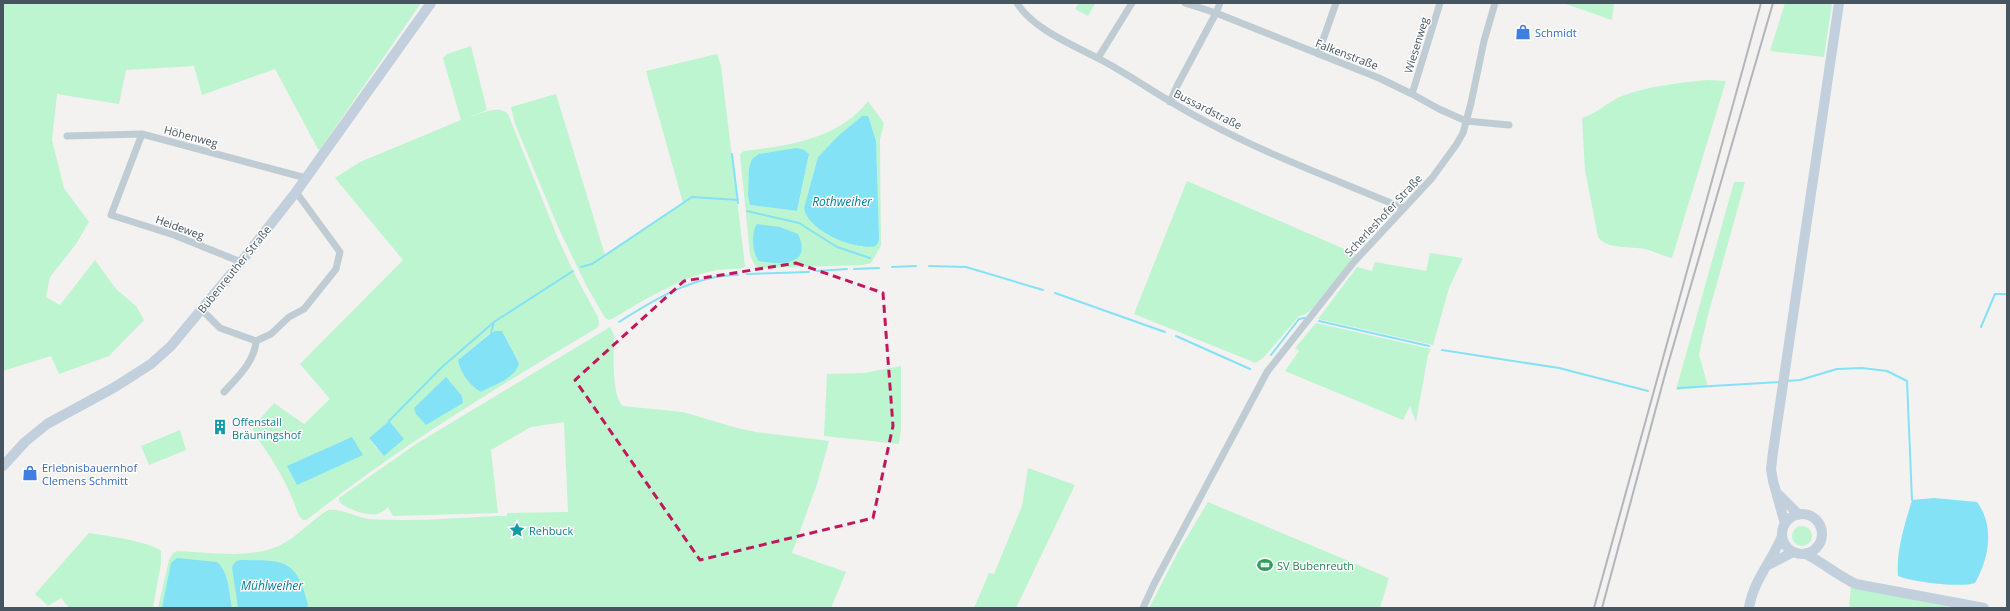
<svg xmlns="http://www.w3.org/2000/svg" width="2010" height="611" font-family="'Open Sans',sans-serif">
  <rect width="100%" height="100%" fill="#f4f1f1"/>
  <path fill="#bcf5d0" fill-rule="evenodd" d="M3,3H421L319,151L275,69L202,95L194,66L126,70L119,104L57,94L52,140L64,188L89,222L76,244L50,277L46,297L60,305L95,260L116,289L136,306L144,320L109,356L59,374L51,356L3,371Z
    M1079,3H1093L1095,4L1088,16L1075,9Z
    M1563,3H1614L1612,20Z
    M1785,3H1832L1824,57L1770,51Z
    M471,46L487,110L469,117C480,114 499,104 508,114L557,236L573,271L598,317L599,325L597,328C499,386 402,445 313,515L306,520H303C297,515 296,507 293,500C283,475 269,454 253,432V427L274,403L304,424L330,399L300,364L403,260L335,178L360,162L461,120L443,58L447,54ZM495,331H502L519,362C516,378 494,385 481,392C470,386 460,373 458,360L490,333ZM389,421L377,449L369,438Z
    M717,54L721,66L745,266L744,268C735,269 725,269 716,270C680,278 645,299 614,318L609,320L605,318L586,285L558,227L515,124L511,107L556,94L605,255L683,203L646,71Z
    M1707,80L1726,81L1672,258C1663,256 1654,251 1645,249C1631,246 1608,250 1598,237L1585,170L1582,118C1597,114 1607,102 1622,96C1648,86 1679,83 1707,80Z
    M868,101L884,123L880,139L881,246L871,263L863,265L760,268L755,266L750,255L740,154L744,151C788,146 839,139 868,101ZM862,116L869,118L876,141L862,247L835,238L804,208L818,157L838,136ZM809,154L797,211L750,205Z
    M1187,181L1356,254L1312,309L1306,314L1299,316L1264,357L1256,363L1134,314Z
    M1734,182H1745L1707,319L1699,354L1708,387L1676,390Z
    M1430,253L1463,258L1449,288L1433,345L1318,319L1357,267L1372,271L1375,262L1426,271Z
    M1316,323L1431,349L1428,355L1416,422L1410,406L1403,420L1285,371L1299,351L1295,348Z
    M610,327L614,335C614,350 611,397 623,406L683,412L737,428L756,432L829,441L817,484L792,553L846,572L831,608H158L169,560L173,553L177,551C212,552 254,561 286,542C301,533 313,519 328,510C342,508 355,517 369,519C412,522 456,518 498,516H507V513L568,512L564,422L531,427L491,450L498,513L393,516L388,507C385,510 381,513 377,514C367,516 345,509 339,501V498L416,444Z
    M901,366V430L899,444L824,436L827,374L864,373Z
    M180,430L186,450L149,465L141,446Z
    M1028,468L1075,485L1016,608H974L989,573L994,574L1022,506Z
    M1208,502L1389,578L1380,608H1149L1179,550Z
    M1792 536a10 10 0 1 1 20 0a10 10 0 1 1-20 0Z
    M89,533C103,535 152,542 161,551V563L153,608H69L61,598L48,606L35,594Z
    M1851,585L1954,608H1851L1849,606Z"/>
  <path fill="#84e2f6" d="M862,116H868L869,118L876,141L879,240L876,246C856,251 807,231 804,208L818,157L838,136Z
    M797,148L804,150L809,154L797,211L750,205L748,195L749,168L752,159L759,154Z
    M757,224L780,227L798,234C813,266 780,265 759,261C752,254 751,232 757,224Z
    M495,331H502L519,363C516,378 494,385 481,392C470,386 460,373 458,360L491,333Z
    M446,377L462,396L463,403L426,425L416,414L414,408Z
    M389,421L404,439L384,456L369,438Z
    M352,437L363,455L297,485L287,466Z
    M1934,498L1977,502C1995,526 1989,559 1975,583C1961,588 1912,582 1898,576C1896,550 1905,524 1912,500Z
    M177,558L217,562C229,572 229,593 232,608H162L171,563Z
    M240,560C284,561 296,557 308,605L307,608H238L232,567L235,562Z"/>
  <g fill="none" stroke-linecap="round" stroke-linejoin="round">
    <path stroke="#84e2f6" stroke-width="2" d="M732,154L738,203
      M747,211L799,223L837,247L870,258
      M929,266L966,267L1043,290
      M581,267L592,264L692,197L738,200
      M892,267L916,266
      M854,269L879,268
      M817,271L847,269
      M747,274L809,272
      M1055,293L1165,332
      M1319,321L1429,346
      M619,322C655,299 695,275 738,275
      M1981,327L1995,294H2007
      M491,333L494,322L573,271
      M1176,336L1250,369
      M1442,350L1559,368L1648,391
      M1271,355L1299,319L1305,318
      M1787,381L1800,380L1837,369L1862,368L1887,371L1907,381L1912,500
      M1678,388L1781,382
      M389,421L441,368L494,322"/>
    <path stroke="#c0ccd4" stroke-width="7" d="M1017,3C1034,31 1079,47 1107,63C1139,81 1170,103 1203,120C1267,155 1337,180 1403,208
      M1185,3L1216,13L1379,78L1412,94L1439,109L1466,121L1509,125
      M1318,54L1336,3
      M1098,58L1132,3
      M1412,94L1440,3
      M1170,102L1177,86L1216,13L1220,3
      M142,134L111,215L174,235L241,262
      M67,136L142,134L306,178
      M202,310L220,328L256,341L271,334L289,317L304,309L336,269L340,252L296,192
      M224,392C237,378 255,361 256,341
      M1143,608L1154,584L1267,372L1353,263L1432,178L1456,145L1463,133L1471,103L1484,41L1495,3"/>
    <path stroke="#c2cfdc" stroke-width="10" d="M3,466L25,442L47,424L115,387L151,364L171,346L241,262L296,192L431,3
      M1779,495L1799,515
      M1782 534a20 20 0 1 1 40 0a20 20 0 1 1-40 0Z
      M1785,524L1773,481L1771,469L1773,452L1839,3
      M1806,554C1824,563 1838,576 1856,584L1984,608
      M1768,565L1793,552
      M1749,608C1753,581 1772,561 1782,536"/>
    <path stroke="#b2b6bc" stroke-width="2" d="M1594,608L1761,3
      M1602,608L1666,371L1773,3"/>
  </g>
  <path fill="none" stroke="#c2185b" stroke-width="3" stroke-dasharray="8 5" stroke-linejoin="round" d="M796,263L883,293L893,426L873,518L700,560L575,380L684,281Z"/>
  <defs>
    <symbol id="shop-bare" viewBox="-9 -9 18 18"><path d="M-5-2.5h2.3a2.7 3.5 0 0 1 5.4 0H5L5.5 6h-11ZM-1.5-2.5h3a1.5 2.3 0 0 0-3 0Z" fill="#3f7fe0" stroke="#fff" stroke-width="2.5" paint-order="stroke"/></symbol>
    <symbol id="building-bare" viewBox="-9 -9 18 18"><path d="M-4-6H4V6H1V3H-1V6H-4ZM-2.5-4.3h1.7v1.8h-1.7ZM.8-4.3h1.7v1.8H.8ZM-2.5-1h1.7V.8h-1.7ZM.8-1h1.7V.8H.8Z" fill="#0f9aa8" stroke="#fff" stroke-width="2.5" paint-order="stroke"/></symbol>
    <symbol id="sight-bare" viewBox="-9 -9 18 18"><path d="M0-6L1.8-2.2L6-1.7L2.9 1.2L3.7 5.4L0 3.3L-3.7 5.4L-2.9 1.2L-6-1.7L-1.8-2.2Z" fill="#0f9aa8" stroke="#fff" stroke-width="2.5" paint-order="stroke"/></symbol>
    <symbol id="stadium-bare" viewBox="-9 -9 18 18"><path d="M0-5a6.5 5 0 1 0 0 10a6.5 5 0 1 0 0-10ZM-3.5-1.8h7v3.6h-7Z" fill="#2e9e5b" stroke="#fff" stroke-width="2.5" paint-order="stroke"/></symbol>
  </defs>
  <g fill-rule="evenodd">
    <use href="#shop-bare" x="1512" y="21" width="22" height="22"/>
    <use href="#building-bare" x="209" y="416" width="22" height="22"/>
    <use href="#shop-bare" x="19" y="462" width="22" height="22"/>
    <use href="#sight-bare" x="506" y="519" width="22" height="22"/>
    <use href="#stadium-bare" x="1254" y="554" width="22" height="22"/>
  </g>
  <g text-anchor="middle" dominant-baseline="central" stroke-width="3" stroke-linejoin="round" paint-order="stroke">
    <g font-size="11" fill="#366cbe" stroke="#fff" text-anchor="start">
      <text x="1535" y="32">Schmidt</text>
      <text x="42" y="467">Erlebnisbauernhof<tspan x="42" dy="13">Clemens Schmitt</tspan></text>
    </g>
    <g font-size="11" fill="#475561" stroke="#fff">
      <text transform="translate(1416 45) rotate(-73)">Wiesenweg</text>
      <text transform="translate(1347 54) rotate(21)">Falkenstraße</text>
      <text transform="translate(1208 109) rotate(27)">Bussardstraße</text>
      <text transform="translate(191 136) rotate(15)">Höhenweg</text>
      <text transform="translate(1383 215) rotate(-47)">Scherleshofer Straße</text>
      <text transform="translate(180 227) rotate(20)">Heideweg</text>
      <text transform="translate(234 269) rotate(-51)">Bubenreuther Straße</text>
    </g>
    <g font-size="11" fill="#0d838f" stroke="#fff" text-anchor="start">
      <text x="232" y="421">Offenstall<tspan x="232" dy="13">Bräuningshof</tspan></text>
      <text x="529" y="530">Rehbuck</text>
    </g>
    <g font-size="11" fill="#27864d" stroke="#fff" text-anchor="start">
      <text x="1277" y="565">SV Bubenreuth</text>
    </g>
    <g font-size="12" font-style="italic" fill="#037e99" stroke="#fff">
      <text x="842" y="201">Rothweiher</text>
      <text x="272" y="585">Mühlweiher</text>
    </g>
  </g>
  <rect width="2010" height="611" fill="none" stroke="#475561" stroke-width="8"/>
</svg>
